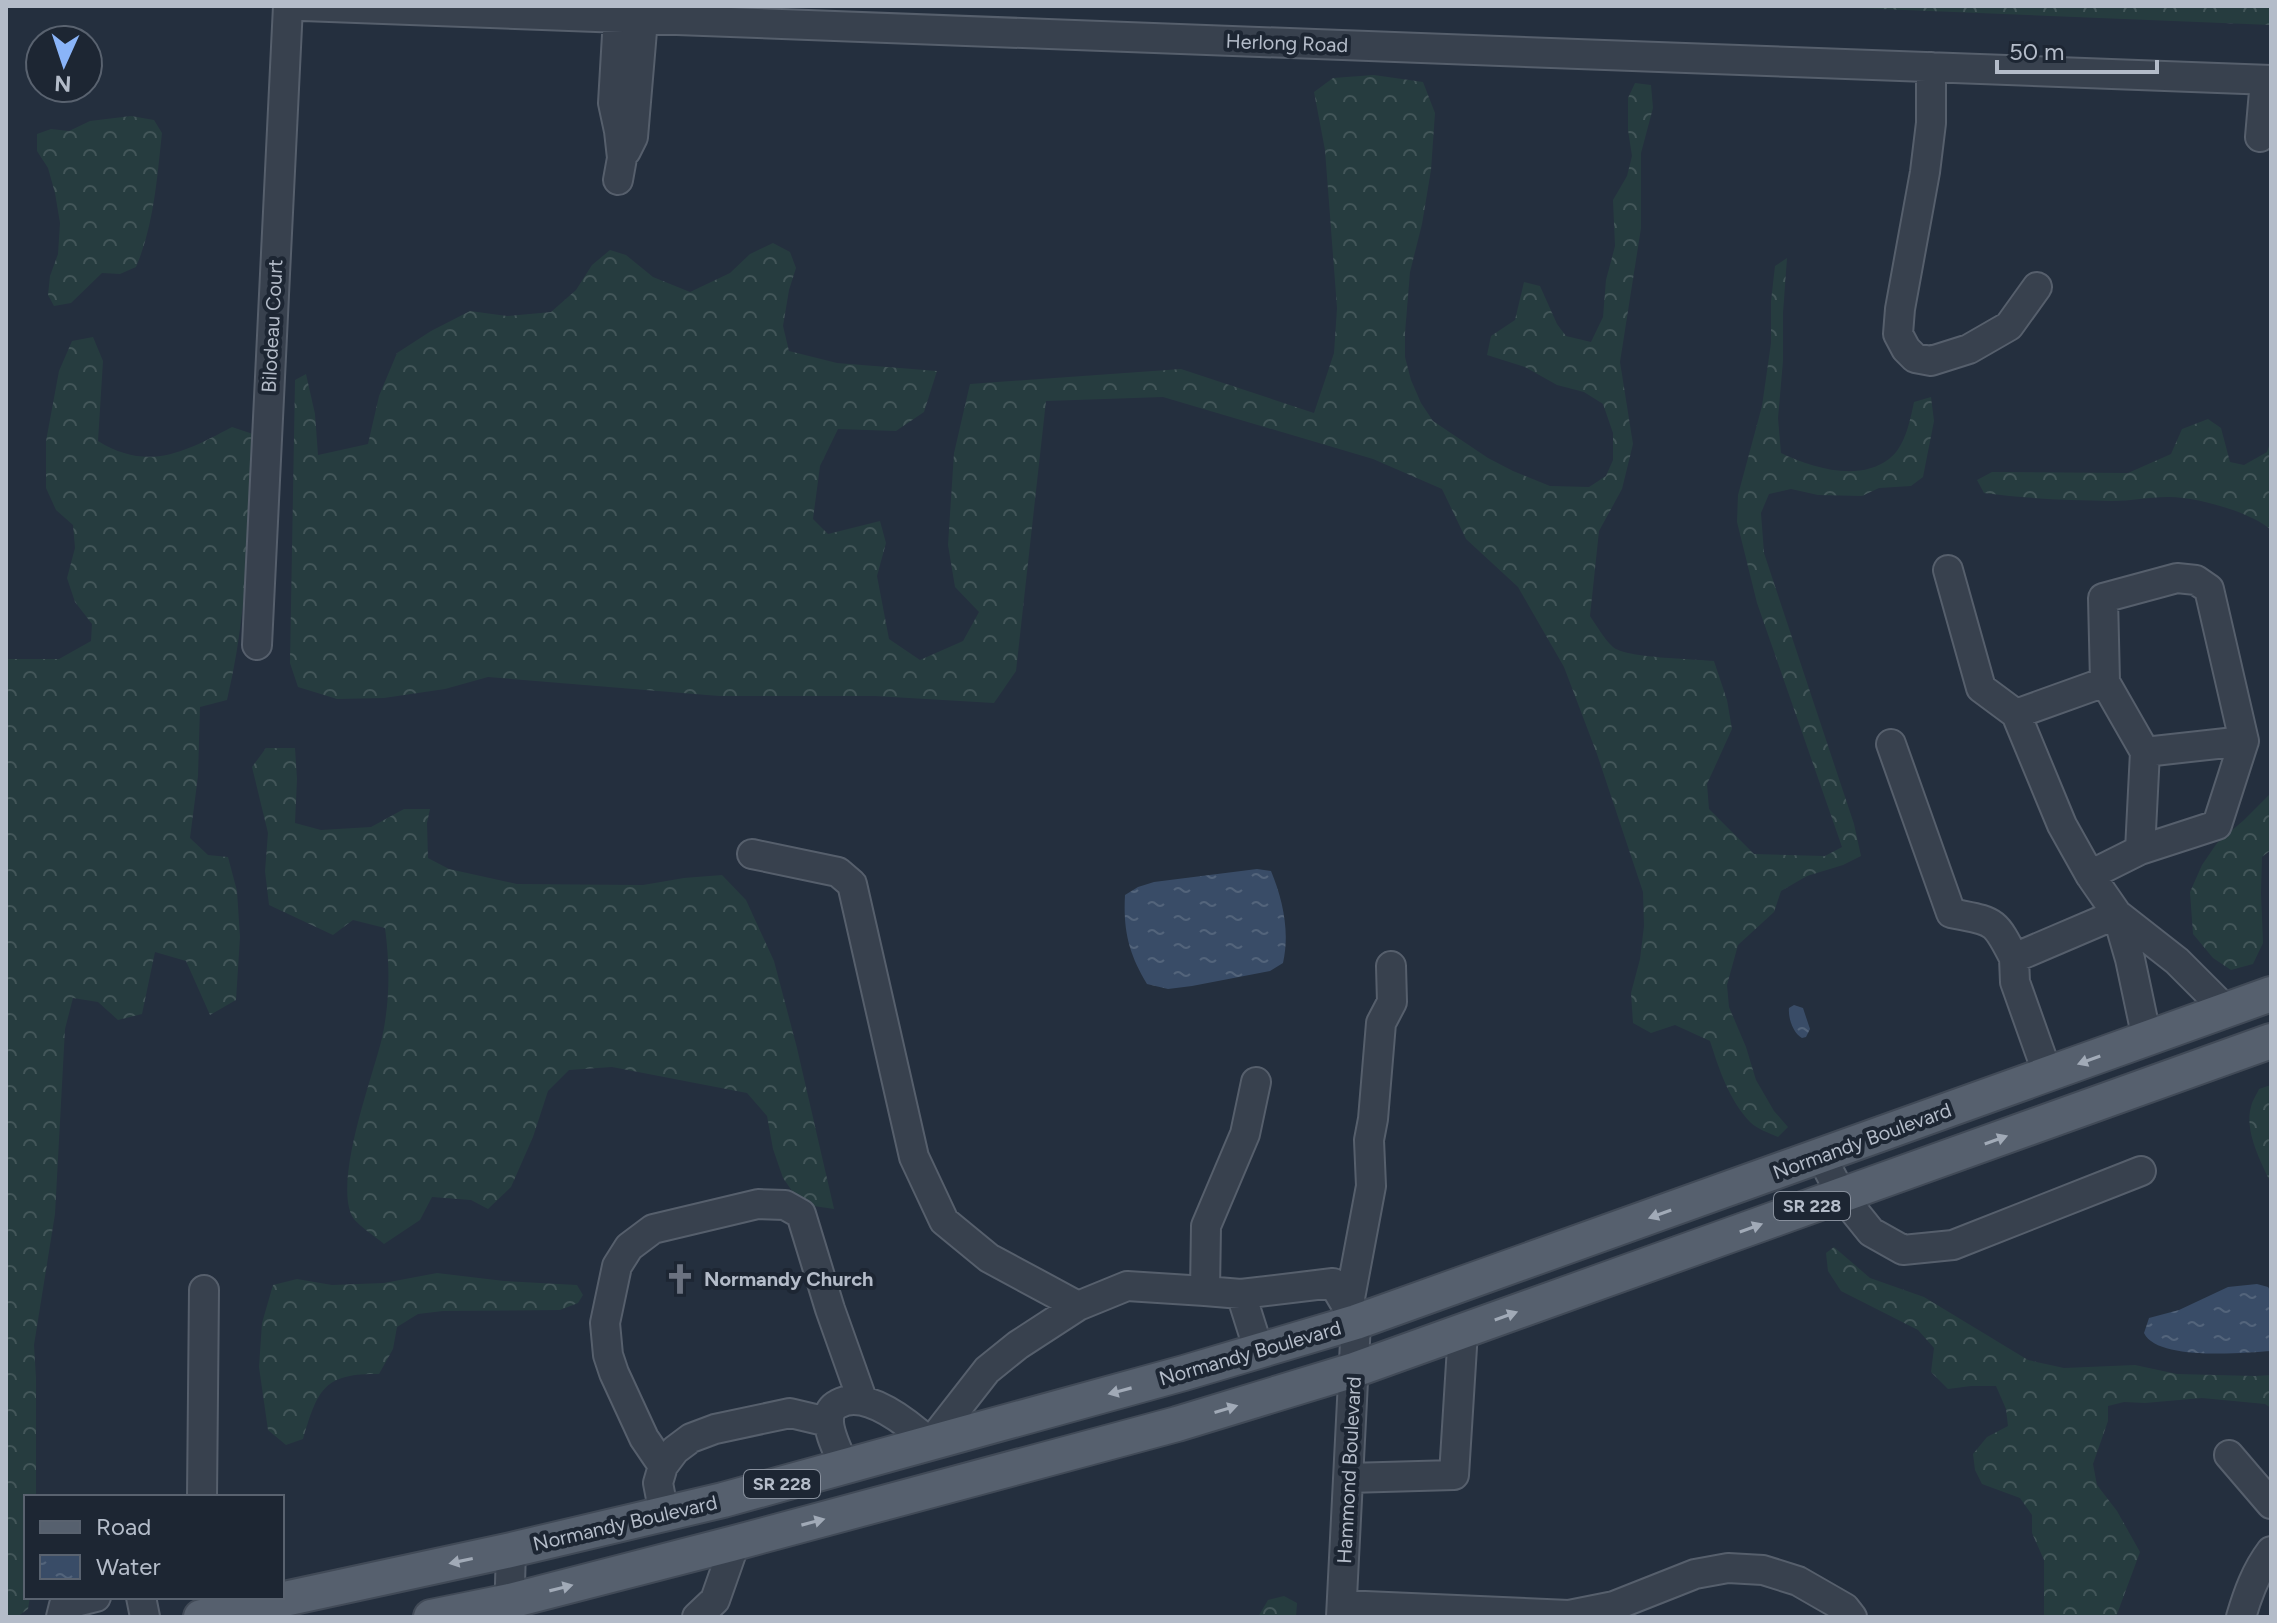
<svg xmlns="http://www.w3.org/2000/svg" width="2277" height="1623" font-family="Figtree,sans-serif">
  <defs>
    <pattern id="forest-crowns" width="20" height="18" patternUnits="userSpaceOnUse" patternTransform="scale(2)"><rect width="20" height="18" fill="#263c3f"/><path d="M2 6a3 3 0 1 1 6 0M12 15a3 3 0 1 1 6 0" fill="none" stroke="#435659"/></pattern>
    <pattern id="water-ripples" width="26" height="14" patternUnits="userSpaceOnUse" patternTransform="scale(2)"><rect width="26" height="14" fill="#394c67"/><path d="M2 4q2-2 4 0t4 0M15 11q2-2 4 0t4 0" fill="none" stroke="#53647b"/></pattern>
  </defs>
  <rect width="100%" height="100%" fill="#242f3e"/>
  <path fill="url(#forest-crowns)" d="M1799,6H2271V25L1856,8Z
    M1374,75L1423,82L1435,113L1431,170L1422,224L1410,272L1405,333V357L1411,380L1421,403L1433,421L1488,458L1513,471L1550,486L1589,487L1606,476L1613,460V433L1603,404L1584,392L1557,385L1525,367L1487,355L1491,336L1515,320L1524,282L1540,286L1557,324L1566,336L1591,342L1603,317L1606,280L1615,246L1613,200L1627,176L1632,156L1628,130V98L1635,83L1651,85L1653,108L1641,153V228L1620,362L1633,444L1622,489L1599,531L1590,616C1597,626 1604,639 1613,647C1625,658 1694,659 1714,661L1727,700L1732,729L1707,784L1709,809L1754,854L1825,856L1842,847L1757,603L1737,522L1738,495L1762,406L1771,343V301L1775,266L1787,258L1783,313V361L1778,418L1781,453C1812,468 1859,482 1889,459C1905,447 1910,421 1914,402L1931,397L1934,421L1923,477L1911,486L1879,488L1862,496L1818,495L1791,489L1769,494L1761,513L1764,553L1854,824L1861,856L1843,865L1807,876L1781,891L1774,912L1738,945L1727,985L1729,1007L1746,1047L1756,1080L1774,1111L1788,1127L1778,1137C1769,1133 1757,1129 1750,1122C1729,1100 1719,1069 1710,1041L1675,1025L1651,1033L1633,1023L1631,993L1640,959L1644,926L1643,892L1597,754L1564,667L1518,587L1466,539L1442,489L1373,459L1163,397L1046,401L1016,671L994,703L875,696H719L488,677L445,689L384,698L337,699L298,687L290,663L295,380L306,374L315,414L318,455L368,444L379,396L397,353L431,331L470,311L507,316L551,312L576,290L592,265L610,250L626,255L653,277L690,292L730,273L750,254L773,243L790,252L796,268L789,290L783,326L789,351L837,363L937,371L924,412L896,431L838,429L820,466L813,519L828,534L880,521L886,543L877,576L889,639L920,660L963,641L979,612L955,587L948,545L954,453L970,384L1181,369L1314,413L1334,353L1337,308L1325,150L1314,92L1333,78Z
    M131,116L154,120L162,133C157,178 154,225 136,267L120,274L102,273L71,303L54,306L48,295L50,276L58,254L60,223L55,193L48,168L37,151V134L51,129L69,131L90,121Z
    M93,337L103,361L98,441C148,472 185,452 232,427L253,434C249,523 248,613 227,700L200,707L198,776L190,838L208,855L228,857L237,891L240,937L236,1000L210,1015L186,961L155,952L142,1014L118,1020L98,1002L73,998L65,1029L55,1214L34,1345L36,1378V1497H26V1597H30L28,1609L17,1617H6V659H59L91,641L92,624L75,602L67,578L75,548L73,525L56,510L46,488V441L59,371L72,341Z
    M2208,419L2221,428L2230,462L2244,465L2267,452L2271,440V530C2252,512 2193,496 2167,497C2149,497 2131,501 2112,501C2068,500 2028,499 1984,493L1977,480L1992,472L2128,473L2171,454L2182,429Z
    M266,748H295L297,779L295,823L321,830L371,827L404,809H430L427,823L428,858L449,869L517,884L643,885L684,878L722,875L746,900L774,961L797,1048L834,1209L814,1206L797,1198L783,1178L773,1149L767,1116L747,1093L612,1067L569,1070L548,1091L533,1137L511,1187L488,1209L471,1200L432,1197L420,1220L384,1244C376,1237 356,1224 352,1216C334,1179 372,1079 382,1038C390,1001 390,965 385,928L353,920L333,935L269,905L265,871L268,833L252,767Z
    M2271,793V850L2262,857L2261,893L2263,943L2253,964L2231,970L2213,958L2193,934L2190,892L2202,865L2217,843L2244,820Z
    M2271,1085V1183C2261,1163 2244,1130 2251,1107C2252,1101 2257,1094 2259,1089Z
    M1834,1247L1870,1278L1924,1297L2028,1360L2064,1368L2135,1365L2177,1374L2255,1376L2271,1375V1408L2265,1404L2202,1398L2145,1403L2124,1402L2108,1406V1421L2093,1464L2097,1485L2117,1511L2140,1552L2116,1617H2044V1560L2032,1533V1515L2020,1498L1982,1484L1975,1470L1973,1454L1987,1437L2008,1426L2006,1409L1996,1386H1971L1948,1389L1931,1372L1934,1348L1918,1330L1841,1291L1828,1271L1826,1253Z
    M437,1273L504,1281L577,1285L583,1295L578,1303L560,1310L443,1311L418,1314L397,1327L393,1349L379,1374C323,1373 318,1390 303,1439L286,1445L268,1430L259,1367L262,1323L273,1285L297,1279L332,1285L384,1283Z
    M1284,1596L1297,1603L1296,1617H1258L1268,1600Z"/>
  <path fill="url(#water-ripples)" d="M1257,869L1271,871C1283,900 1290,932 1283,963L1270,971L1192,986L1168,989L1147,984C1129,954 1123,931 1125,895L1138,887L1154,882Z
    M1794,1005L1803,1008L1810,1029L1806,1037L1802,1038C1793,1033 1788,1018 1789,1008Z
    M2257,1284L2268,1287L2271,1292V1351C2243,1353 2157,1361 2144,1333L2149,1318L2179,1310L2228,1287Z"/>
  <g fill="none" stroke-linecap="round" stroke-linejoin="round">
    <defs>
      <path id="minor" d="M303,6L2271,80
        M618,18L613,103L619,131L622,158L618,180
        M1931,67V123L1925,172L1900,309L1898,334L1906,349L1915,358L1931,361L1969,349L2009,326L2037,287
        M2260,137L2265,80
        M626,151L633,137L643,19
        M1948,570L1981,688L2016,714
        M257,645L288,6
        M2105,682L2103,598L2177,578L2196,580L2209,589L2244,741L2145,752L2105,682L2016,714L2062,825L2090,875L2117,914L2130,959L2147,1039
        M1891,744L1951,913C1994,922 1994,918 2014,958
        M2140,850L2217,825L2244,741
        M752,854L838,872L852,884L914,1157L944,1221L989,1258L1078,1306
        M2090,875L2140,850L2145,752
        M2117,914L2177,961L2226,1010
        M2048,1075L2015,982L2014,958L2117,914
        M1256,1082L1245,1134L1206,1226L1205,1291L1241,1294L1259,1351
        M1821,1156L1842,1196L1871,1232L1903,1250L1953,1245L2141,1171
        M1241,1294L1333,1283L1356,1322L1341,1617
        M1348,1309L1371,1186L1369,1140L1373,1119L1381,1023L1392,1002L1391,966
        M2229,1455L2271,1504
        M663,1466L644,1438L614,1373L608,1355L605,1323L617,1266L629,1247L653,1229L758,1204L785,1205L801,1214L830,1309L862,1399
        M844,1466C839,1453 828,1433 829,1419C829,1412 832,1407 838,1404C866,1388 910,1425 930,1443L987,1370L1018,1345L1078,1306L1127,1286L1205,1291
        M1348,1478L1454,1475L1463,1331
        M202,1497L204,1290
        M664,1514L658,1483L663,1466L675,1450L691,1438L715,1429L790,1413L828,1422
        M141,1597L145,1617
        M1342,1605L1569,1615L1614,1606L1695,1574L1728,1568L1763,1570L1798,1581L1845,1608L1852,1617
        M61,1617L64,1605L96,1597
        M509,1617L511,1550
        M697,1617L715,1600L735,1543
        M2241,1617C2248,1593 2256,1571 2271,1551"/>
      <path id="major" d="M201,1617L511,1550L723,1500L1184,1373L1356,1322L2271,994
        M431,1617L510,1601L731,1544L1177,1424L1354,1370L2271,1041"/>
    </defs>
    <use href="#minor" stroke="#565f6c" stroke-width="32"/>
    <use href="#major" stroke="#414a57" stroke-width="38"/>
    <use href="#minor" stroke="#38414e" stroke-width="28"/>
    <use href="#major" stroke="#56606e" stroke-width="34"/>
  </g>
  <defs><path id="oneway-solid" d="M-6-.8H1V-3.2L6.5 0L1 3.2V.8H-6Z" transform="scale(2)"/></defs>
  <g fill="#a1aab7">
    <use href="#oneway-solid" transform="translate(2089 1060) rotate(160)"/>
    <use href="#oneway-solid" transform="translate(1996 1140) rotate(-20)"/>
    <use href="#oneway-solid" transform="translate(1660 1214) rotate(160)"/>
    <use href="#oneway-solid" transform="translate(1751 1228) rotate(-20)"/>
    <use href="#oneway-solid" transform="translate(1506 1316) rotate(-20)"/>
    <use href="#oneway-solid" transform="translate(1120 1391) rotate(165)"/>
    <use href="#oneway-solid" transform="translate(1226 1409) rotate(-17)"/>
    <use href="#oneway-solid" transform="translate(813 1522) rotate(-15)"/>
    <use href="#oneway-solid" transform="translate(461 1561) rotate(168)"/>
    <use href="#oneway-solid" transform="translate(561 1588) rotate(-14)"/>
  </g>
  <defs>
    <symbol id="church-bare" viewBox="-9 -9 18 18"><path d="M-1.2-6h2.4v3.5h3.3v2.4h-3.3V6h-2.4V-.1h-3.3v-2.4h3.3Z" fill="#6b7280" stroke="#1d2633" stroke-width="2.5" paint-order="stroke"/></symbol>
  </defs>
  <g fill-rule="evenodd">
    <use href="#church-bare" x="658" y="1257" width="44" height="44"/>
  </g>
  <g text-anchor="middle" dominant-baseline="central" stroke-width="8" stroke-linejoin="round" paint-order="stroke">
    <g fill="#1d2633" stroke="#878f9c" stroke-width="2">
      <rect x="1774" y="1192" width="76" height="28" rx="6"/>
      <rect x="744" y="1470" width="76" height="28" rx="6"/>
    </g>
    <g font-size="18" font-weight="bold" fill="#b4bcc9">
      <text x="1812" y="1206">SR 228</text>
      <text x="782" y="1484">SR 228</text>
    </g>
    <g font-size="20" fill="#b4bcc9" stroke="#1d2633">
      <text transform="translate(1287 43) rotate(2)">Herlong Road</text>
      <text transform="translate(272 326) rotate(-87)">Bilodeau Court</text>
      <text transform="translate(1862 1141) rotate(-20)">Normandy Boulevard</text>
      <text transform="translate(1250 1353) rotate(-16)">Normandy Boulevard</text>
      <text transform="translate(1349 1470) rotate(-87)">Hammond Boulevard</text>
      <text transform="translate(625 1523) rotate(-13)">Normandy Boulevard</text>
    </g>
    <g font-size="20" font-weight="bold" fill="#b4bcc9" stroke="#1d2633" text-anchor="start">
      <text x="704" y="1279">Normandy Church</text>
    </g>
  </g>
  <rect width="2277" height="1623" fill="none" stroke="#b4bcc9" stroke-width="16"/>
  <rect x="24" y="1495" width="260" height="104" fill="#1d2633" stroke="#59626f" stroke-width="2"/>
  <rect x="40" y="1521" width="40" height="12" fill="#56606e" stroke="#59626f" stroke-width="2"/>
  <text x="96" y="1535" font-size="24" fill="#b4bcc9">Road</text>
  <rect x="40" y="1555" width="40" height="24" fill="url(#water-ripples)" stroke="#59626f" stroke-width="2"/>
  <text x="96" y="1575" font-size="24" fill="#b4bcc9">Water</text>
  <g transform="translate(64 64) rotate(183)"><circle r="38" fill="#1d2633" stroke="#59626f" stroke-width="2"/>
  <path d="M0-6L14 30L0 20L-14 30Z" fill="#8ab4f8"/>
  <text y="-12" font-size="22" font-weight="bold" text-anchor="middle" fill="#b4bcc9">N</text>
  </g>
  <path d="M1997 60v12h160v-12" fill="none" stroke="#b4bcc9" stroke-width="4"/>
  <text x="2009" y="60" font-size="24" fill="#b4bcc9" stroke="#1d2633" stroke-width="6" paint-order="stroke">50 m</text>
</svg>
